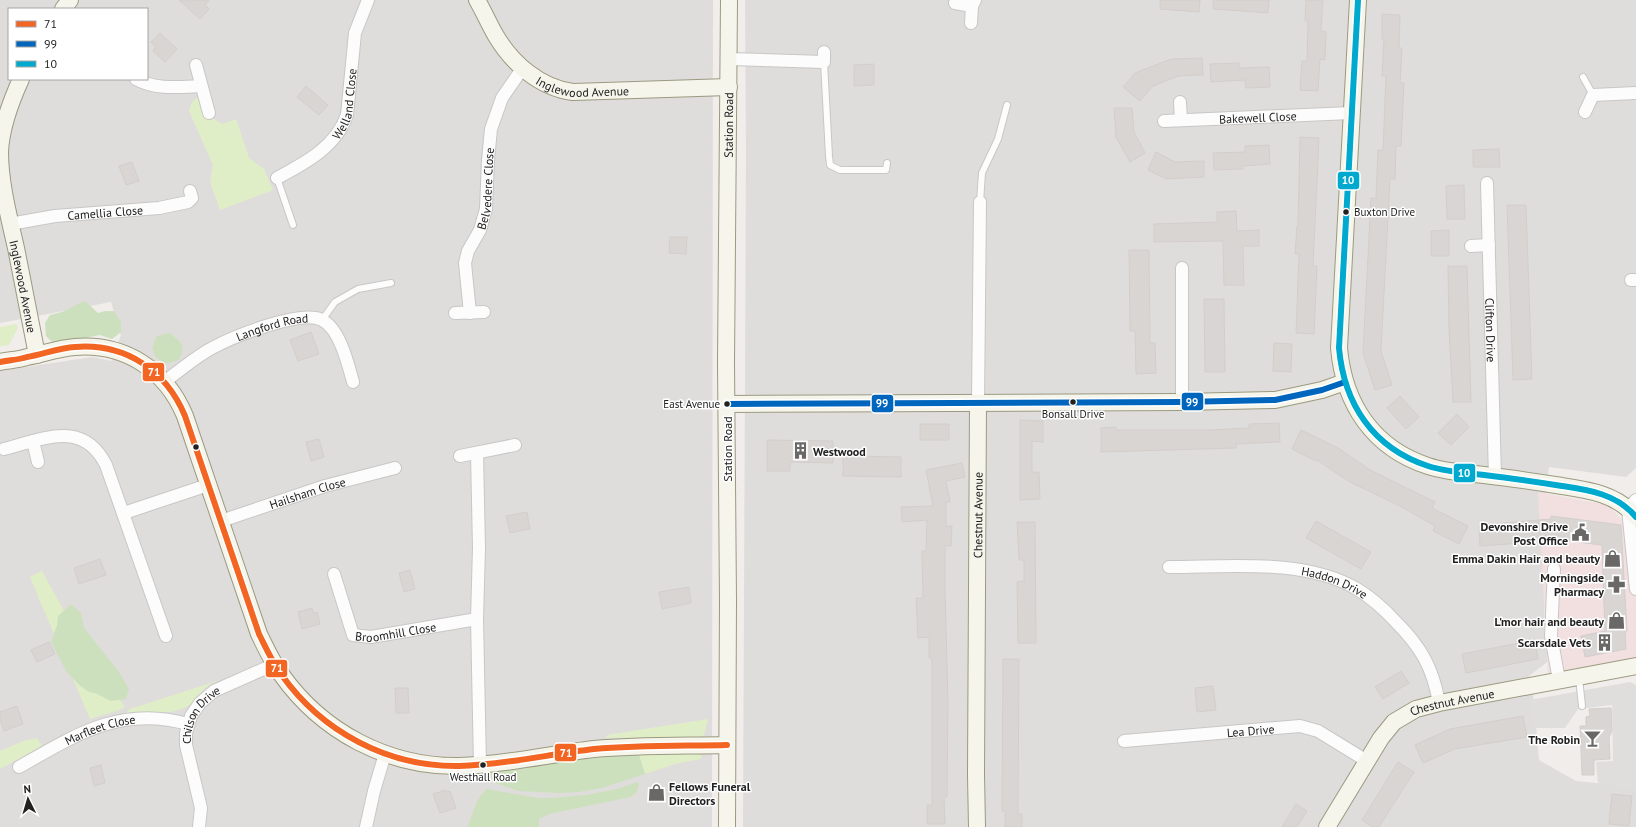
<svg xmlns="http://www.w3.org/2000/svg" width="1636" height="827" font-family="'PT Sans',sans-serif">
  <rect width="100%" height="100%" fill="#f0edea"/>
  <path fill="#dfdddb" fill-rule="evenodd" d="M0,0H713L712,827H0V371L92,357L112,361L121,335L111,302L0,323ZM9,9H147V79H9Z
    M745,0H1636V468L1626,477L1549,467L1546,495L1544,629L1550,660L1529,676L1534,701L1539,760L1576,781L1636,787V827H743L746,156Z"/>
  <path fill="#f2e0e0" d="M1538,492L1608,505L1636,535V657L1548,675Z"/>
  <path fill="#e0eec7" d="M198,97L204,113L222,124L236,119L249,158L264,169L273,190L220,210L210,182L213,165L189,111L192,102Z
    M16,324L18,328L9,345L0,346V327Z
    M42,571L92,662L125,707C120,711 98,716 90,719L30,577Z
    M217,681L205,688L191,704L182,709L171,712L126,713L130,709Z
    M708,719L704,735L698,737L606,738L607,735Z
    M37,738L42,746L0,769V751L23,741Z
    M692,754H699L702,757L701,759L675,764L645,774L639,755Z"/>
  <path fill="#cde0bd" d="M85,301L98,313L105,311H114L121,322V332L112,339L100,335L54,344L46,336L45,323L50,315L62,312Z
    M170,333C182,343 186,345 179,360L164,364L155,356L152,347L157,336Z
    M71,604L81,613L84,628L119,672L129,689L126,699L111,701L95,693L89,692L79,685L66,671L51,642L57,625L58,616Z
    M639,755L645,774L602,788L579,792L559,793L518,791L491,781L490,773C539,765 589,757 639,755Z
    M637,782L639,783L637,792L631,797L549,814L539,819V827H467C474,814 475,798 487,789L538,798H552L586,795L617,789Z"/>
  <path fill="#e0dedd" d="M1630,682L1636,685V789L1598,784L1596,762L1613,761L1612,705L1578,709L1565,728H1534L1530,700Z"/>
  <path fill="#d8d5d3" stroke="#d3cecb" d="M179,0H209L205,5L209,9L200,19Z
    M1160,0H1200L1199,12L1160,9Z
    M1213,0H1269L1268,13L1213,9Z
    M1306,0H1323L1321,31L1326,32L1325,60L1320,59L1318,91L1300,90L1302,61H1307L1308,21H1305Z
    M1382,14L1400,15L1399,48H1402L1400,83H1404L1401,146H1396L1395,179H1390L1381,351L1392,385L1375,390L1363,353L1371,198H1376L1378,150H1383L1386,76H1382L1384,39H1382Z
    M160,33L177,49L165,62L153,51L156,47L151,42Z
    M1202,58L1203,75L1178,76L1153,86L1140,101L1123,87L1135,73L1171,59Z
    M1239,63V68L1269,67L1270,87L1246,88L1245,80L1211,82L1210,64Z
    M874,64V85L854,86V65Z
    M306,86L328,105L319,115L297,97Z
    M1114,108H1132L1134,132L1145,153L1130,162L1116,137Z
    M1300,137L1319,138L1313,266H1317L1314,334L1296,333L1299,254H1295L1297,226H1298Z
    M1269,145L1270,164L1243,166V169L1214,170L1213,153L1245,152V146Z
    M1499,149L1500,167H1473V150Z
    M1156,152L1175,162L1204,161V177L1166,179L1148,170Z
    M132,162L139,181L126,185L119,166Z
    M1464,185L1465,219H1447L1446,186Z
    M1507,205H1526L1532,379L1513,380Z
    M1236,211L1237,231L1259,230V246H1243L1244,285H1224L1223,241L1154,242V224L1217,222V212Z
    M1449,230V256H1431V231Z
    M670,237H687L686,254L669,253Z
    M1129,250H1149L1150,343H1155L1156,373L1136,374L1135,331H1130Z
    M1448,266H1467L1471,402H1453L1449,329Z
    M1204,299H1224L1225,372H1205Z
    M311,332L319,354L298,361L290,340Z
    M1274,343L1292,344L1291,372L1273,371Z
    M1400,396L1419,417L1406,429L1387,408Z
    M1457,414L1469,427L1451,445L1438,433Z
    M1020,420L1043,421V442L1032,441V472H1039L1040,499L1020,500Z
    M1279,423L1280,442L1236,444V448L1101,452V428L1116,427V430H1209L1249,428V424Z
    M920,424H949V440H920Z
    M1301,430L1338,448L1370,470L1435,502L1432,508L1468,526L1459,544L1433,531L1435,526L1400,506L1350,482L1317,460L1316,461L1292,449Z
    M319,439L324,457L311,461L306,442Z
    M767,440L833,441V463L790,462V471H767Z
    M843,456L901,457V477L843,476Z
    M962,463L965,477L946,481L950,502H946V526H952L951,546H945V590L948,701L947,797H944L945,824H927V805H932V658H929V637L918,638L916,598H923L922,551H926L927,520L902,522L901,507L933,506L926,470Z
    M527,512L530,529L510,533L506,516Z
    M1551,516L1621,525L1627,631H1625L1626,649L1585,657L1581,636L1605,631L1602,545L1534,537L1535,542L1480,546L1479,525L1551,519Z
    M1316,521L1371,552L1361,569L1306,538Z
    M1017,522H1035L1036,643H1018L1017,582L1024,581V560H1019Z
    M100,559L106,575L79,584L74,568Z
    M410,570L415,589L404,592L399,573Z
    M689,587L691,603L662,609L659,592Z
    M312,608L313,613L317,612L320,624L302,629L298,612Z
    M1535,640L1538,659L1466,673L1462,654Z
    M49,642L55,654L37,662L31,650Z
    M1003,659H1019L1018,814H1022V827H1005V811H1002Z
    M1401,671L1409,683L1383,699L1375,687Z
    M1213,686L1216,710L1197,712L1195,688Z
    M395,688H408L409,713H396Z
    M17,706L23,724L4,731L0,719V712Z
    M1611,708L1612,731L1609,737L1610,759L1594,760V775H1582L1580,726H1586V717L1590,716L1589,709Z
    M1523,716L1527,737L1455,749L1423,763L1415,745L1450,729Z
    M1398,762L1414,772L1379,827H1372L1362,820Z
    M101,765L105,783L94,786L90,768Z
    M446,790L447,792L450,791L456,808L440,813L433,794Z
    M1612,794L1632,796L1629,826L1609,824Z
    M1296,804L1307,811L1297,827H1282Z"/>
  <g fill="none" stroke-linecap="round" stroke-linejoin="round">
    <defs>
      <path id="lane" d="M824,62L829,156L830,165L840,170H886L887,163
        M1583,77L1593,95
        M277,178L293,225
        M980,202L982,173L998,139L1007,105
        M322,320L335,302L358,289L391,283
        M1579,678L1582,706"/>
      <g id="street">
        <path d="M955,3L972,6"/>
        <path d="M971,23L972,6L975,0"/>
        <path d="M729,59L824,62V52"/>
        <path d="M196,65L209,113"/>
        <path d="M136,79C155,90 179,87 201,86"/>
        <path d="M1180,102L1181,120"/>
        <path d="M1585,112L1593,95L1636,93"/>
        <path id="s1" d="M1164,121L1351,113"/>
        <path id="s2" d="M277,178C305,163 336,147 347,115L355,33L368,0"/>
        <path id="s3" d="M1487,183L1495,477"/>
        <path id="s4" d="M10,224L55,216L159,208L188,202L192,198L190,191"/>
        <path d="M1471,246L1489,245"/>
        <path d="M1631,280H1636"/>
        <path d="M455,313L484,312"/>
        <path id="s5" d="M470,313L465,263L468,251L480,230L486,209L488,160L491,129L502,98L522,69"/>
        <path id="s6" d="M164,382C181,370 196,356 214,347C235,336 302,309 322,320C340,329 348,364 353,382"/>
        <path d="M1182,402V268"/>
        <path d="M978,404L980,202"/>
        <path d="M33,441L38,462"/>
        <path d="M4,449C43,439 83,419 106,465L166,636"/>
        <path d="M477,453L479,548L477,619L480,765"/>
        <path d="M460,456L515,445"/>
        <path d="M1636,500L1628,509L1636,589"/>
        <path d="M124,513L208,485"/>
        <path id="s7" d="M221,521L325,486L395,468"/>
        <path id="s8" d="M1169,567C1228,567 1304,558 1357,589C1372,598 1384,609 1396,622C1421,647 1433,668 1439,703"/>
        <path d="M1554,569L1551,636L1559,680"/>
        <path id="s9" d="M334,574L353,635L371,637L477,619"/>
        <path id="s10" d="M1124,741L1300,726L1318,731L1367,761"/>
        <path id="s11" d="M19,767C75,735 121,705 188,724"/>
        <path id="s12" d="M199,827L201,808L186,745V733L191,716L200,703L214,691L275,664"/>
        <path d="M366,827L374,791L385,754"/>
      </g>
      <g id="secondary">
        <path id="s13" d="M477,0C484,12 489,24 496,36C512,63 540,88 573,92L729,87"/>
        <path d="M1358,0L1339,348C1344,404 1373,448 1428,466C1446,472 1466,473 1484,475C1510,478 1537,482 1562,486C1589,490 1617,494 1636,517"/>
        <path d="M63,9L70,0"/>
        <path id="s14" d="M21,79C11,101 1,127 0,152C0,183 9,217 16,248C23,283 30,319 37,355"/>
        <path d="M0,362C9,360 18,360 27,357C43,354 59,348 75,347C125,343 166,370 185,416L259,634C266,648 272,662 281,674C322,732 388,767 459,766C504,765 550,754 594,749C638,745 683,746 727,745"/>
        <path d="M727,404L1182,402L1275,400L1322,390L1345,382"/>
        <path id="s15" d="M727,827L728,601L726,363L729,0"/>
        <path id="s16" d="M977,827L976,775L978,404"/>
        <path id="s17" d="M1327,827L1381,738L1394,722L1416,709L1439,703L1636,666"/>
      </g>
    </defs>
    <use href="#lane" stroke="#c8c7c6" stroke-width="8"/>
    <use href="#street" stroke="#c8c7c6" stroke-width="14"/>
    <use href="#secondary" stroke="#9b9a80" stroke-width="18"/>
    <use href="#lane" stroke="#fdfcfc" stroke-width="6"/>
    <use href="#street" stroke="#fdfcfc" stroke-width="12"/>
    <use href="#secondary" stroke="#f5f5ec" stroke-width="16"/>
    <defs>
      <path id="bus-1" d="M0,362C9,360 18,360 27,357C43,354 59,348 75,347C125,343 166,370 185,416L259,634C266,648 272,662 281,674C322,732 388,767 459,766C504,765 550,754 594,749C638,745 683,746 727,745"/>
      <path id="bus-2" d="M727,404L1182,402L1275,400L1322,390L1345,382"/>
      <path id="bus-3" d="M1358,0L1339,348C1344,404 1373,448 1428,466C1446,472 1466,473 1484,475C1510,478 1537,482 1562,486C1589,490 1617,494 1636,517"/>
    </defs>
    <use href="#bus-1" stroke="#fff" stroke-width="9"/>
    <use href="#bus-2" stroke="#fff" stroke-width="9"/>
    <use href="#bus-3" stroke="#fff" stroke-width="9"/>
    <use href="#bus-1" stroke="#f26522" stroke-width="6"/>
    <use href="#bus-2" stroke="#0065bd" stroke-width="6"/>
    <use href="#bus-3" stroke="#00a9ce" stroke-width="6"/>
  </g>
  <defs>
    <symbol id="building-bare" viewBox="-9 -9 18 18"><path d="M-4-6H4V6H1V3H-1V6H-4ZM-2.5-4.3h1.7v1.8h-1.7ZM.8-4.3h1.7v1.8H.8ZM-2.5-1h1.7V.8h-1.7ZM.8-1h1.7V.8H.8Z" fill="#696867" stroke="#fff" stroke-width="2.5" paint-order="stroke"/></symbol>
    <symbol id="civic-bare" viewBox="-9 -9 18 18"><path d="M-.6-6.5H3V-4.5H.6V-3L4-1V1h2V6H-6V1h2V-1L-.6-3ZM-1.2 2.5V6h2.4V2.5Z" fill="#696867" stroke="#fff" stroke-width="2.5" paint-order="stroke"/></symbol>
    <symbol id="shop-bare" viewBox="-9 -9 18 18"><path d="M-5-2.5h2.3a2.7 3.5 0 0 1 5.4 0H5L5.5 6h-11ZM-1.5-2.5h3a1.5 2.3 0 0 0-3 0Z" fill="#696867" stroke="#fff" stroke-width="2.5" paint-order="stroke"/></symbol>
    <symbol id="pharmacy-bare" viewBox="-9 -9 18 18"><path d="M-2-6h4v4h4v4h-4v4h-4v-4h-4v-4h4Z" fill="#696867" stroke="#fff" stroke-width="2.5" paint-order="stroke"/></symbol>
    <symbol id="bar-bare" viewBox="-9 -9 18 18"><path d="M-6-5H6L.8 .8V4.5H3.5V6h-7V4.5H-.8V.8Z" fill="#696867" stroke="#fff" stroke-width="2.5" paint-order="stroke"/></symbol>
  </defs>
  <g fill-rule="evenodd">
    <use href="#building-bare" x="788" y="438" width="25" height="25"/>
    <use href="#civic-bare" x="1568" y="520" width="25" height="25"/>
    <use href="#shop-bare" x="1600" y="546" width="25" height="25"/>
    <use href="#pharmacy-bare" x="1604" y="572" width="25" height="25"/>
    <use href="#shop-bare" x="1604" y="608" width="25" height="25"/>
    <use href="#building-bare" x="1592" y="630" width="25" height="25"/>
    <use href="#bar-bare" x="1580" y="726" width="25" height="25"/>
    <use href="#shop-bare" x="644" y="780" width="25" height="25"/>
  </g>
  <g fill="#212121" stroke="#fff" stroke-width="1.5">
    <circle cx="1346" cy="212" r="3.5"/>
    <circle cx="1073" cy="402" r="3.5"/>
    <circle cx="727" cy="404" r="3.5"/>
    <circle cx="196" cy="447" r="3.5"/>
    <circle cx="483" cy="765" r="3.5"/>
  </g>
  <g text-anchor="middle" dominant-baseline="central" stroke-width="3" stroke-linejoin="round" paint-order="stroke">
    <g font-size="11" fill="#212121" stroke="#fff">
      <text x="1354" y="212" text-anchor="start">Buxton Drive</text>
      <text x="720" y="404" text-anchor="end">East Avenue</text>
      <text x="1073" y="414">Bonsall Drive</text>
      <text x="483" y="777">Westhall Road</text>
    </g>
    <g font-size="12" fill="#212121" stroke="#fff">
      <text stroke="none"><textPath href="#s13" startOffset="148">Inglewood Avenue</textPath></text>
      <text stroke="none"><textPath href="#s2" startOffset="107">Welland Close</textPath></text>
      <text stroke="none"><textPath href="#s1" startOffset="94">Bakewell Close</textPath></text>
      <text stroke="none"><textPath href="#s15" startOffset="702">Station Road</textPath></text>
      <text stroke="none"><textPath href="#s5" startOffset="129">Belvedere Close</textPath></text>
      <text stroke="none"><textPath href="#s4" startOffset="96">Camellia Close</textPath></text>
      <text stroke="none"><textPath href="#s14" startOffset="213">Inglewood Avenue</textPath></text>
      <text stroke="none"><textPath href="#s6" startOffset="123">Langford Road</textPath></text>
      <text stroke="none"><textPath href="#s3" startOffset="147">Clifton Drive</textPath></text>
      <text transform="translate(727 449) rotate(-90)">Station Road</text>
      <text stroke="none"><textPath href="#s7" startOffset="91">Hailsham Close</textPath></text>
      <text stroke="none"><textPath href="#s16" startOffset="312">Chestnut Avenue</textPath></text>
      <text stroke="none"><textPath href="#s8" startOffset="168">Haddon Drive</textPath></text>
      <text stroke="none"><textPath href="#s9" startOffset="107">Broomhill Close</textPath></text>
      <text stroke="none"><textPath href="#s17" startOffset="187">Chestnut Avenue</textPath></text>
      <text stroke="none"><textPath href="#s12" startOffset="119">Chilson Drive</textPath></text>
      <text stroke="none"><textPath href="#s11" startOffset="90">Marfleet Close</textPath></text>
      <text stroke="none"><textPath href="#s10" startOffset="127">Lea Drive</textPath></text>
    </g>
    <g font-size="12" font-weight="bold" fill="#212121" stroke="#fff" text-anchor="end">
      <text x="813" y="451" text-anchor="start">Westwood</text>
      <text x="1568" y="526">Devonshire Drive<tspan x="1568" dy="14">Post Office</tspan></text>
      <text x="1600" y="558">Emma Dakin Hair and beauty</text>
      <text x="1604" y="577">Morningside<tspan x="1604" dy="14">Pharmacy</tspan></text>
      <text x="1604" y="621">L'mor hair and beauty</text>
      <text x="1591" y="642">Scarsdale Vets</text>
      <text x="1580" y="739">The Robin</text>
      <text x="669" y="786" text-anchor="start">Fellows Funeral<tspan x="669" dy="14">Directors</tspan></text>
    </g>
  </g>
  <g stroke="#fff" stroke-width="1.5">
    <rect x="1337" y="171" width="23" height="19" rx="4" fill="#00a9ce"/>
    <rect x="142" y="362" width="23" height="20" rx="4" fill="#f26522"/>
    <rect x="1181" y="392" width="23" height="19" rx="4" fill="#0065bd"/>
    <rect x="871" y="394" width="23" height="19" rx="4" fill="#0065bd"/>
    <rect x="1453" y="463" width="23" height="20" rx="4" fill="#00a9ce"/>
    <rect x="265" y="659" width="23" height="19" rx="4" fill="#f26522"/>
    <rect x="554" y="743" width="23" height="19" rx="4" fill="#f26522"/>
  </g>
  <g font-size="11" text-anchor="middle" font-weight="bold" fill="#fff">
    <text x="1348" y="184">10</text>
    <text x="154" y="376">71</text>
    <text x="1192" y="406">99</text>
    <text x="882" y="407">99</text>
    <text x="1464" y="477">10</text>
    <text x="277" y="672">71</text>
    <text x="566" y="757">71</text>
  </g>
  <rect x="8" y="8" width="140" height="72" fill="#ffffff" stroke="#a6a6a6"/>
  <rect x="16" y="21" width="20" height="6" fill="#f26522" stroke="#a6a6a6"/>
  <text x="44" y="28" font-size="12" fill="#212121">71</text>
  <rect x="16" y="41" width="20" height="6" fill="#0065bd" stroke="#a6a6a6"/>
  <text x="44" y="48" font-size="12" fill="#212121">99</text>
  <rect x="16" y="61" width="20" height="6" fill="#00a9ce" stroke="#a6a6a6"/>
  <text x="44" y="68" font-size="12" fill="#212121">10</text>
  <g transform="translate(28 799) rotate(355)" stroke="#ffffff" stroke-width="3" paint-order="stroke">
  <path d="M0-3L7 15L0 10L-7 15Z" fill="#212121"/>
  <text y="-6" font-size="11" font-weight="bold" text-anchor="middle" fill="#212121">N</text>
  </g>
</svg>
